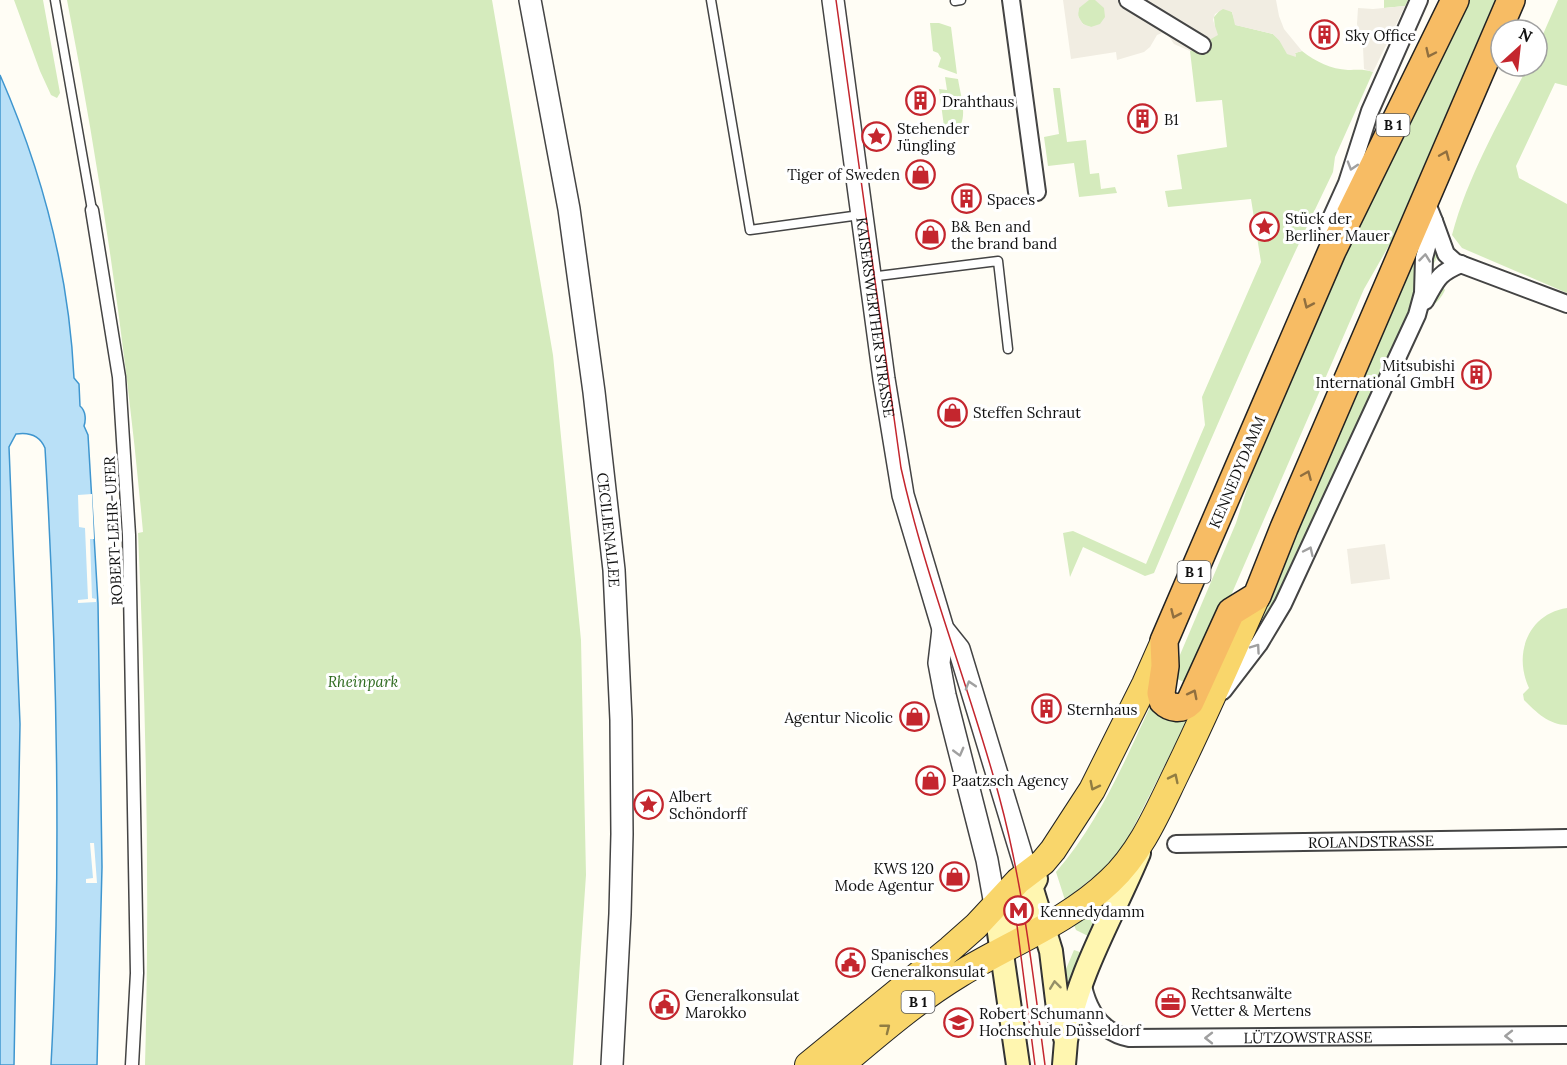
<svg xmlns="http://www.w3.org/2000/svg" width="1567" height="1065" font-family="Lora,serif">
  <rect width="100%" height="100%" fill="#fffdf5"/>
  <path fill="#d5ebbd" d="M1078 13a14 14 0 1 1 28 0a14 14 0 1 1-28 0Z
    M14,0H43L60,93L57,98L51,95L40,71Z
    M67,0H492L553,355L581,640L586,875L573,1065H145C150,888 146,711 138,533L143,532C127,353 101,176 67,0Z
    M1384,0H1408L1405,6L1384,8Z
    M1469,0H1495L1391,242L1364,289L1196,676L1188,684L1171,676L1236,523L1261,444L1344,255Z
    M1558,0H1567V86L1555,83L1516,166L1519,178L1567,204V293L1462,248L1452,235C1468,175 1500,121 1528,66H1537V48Z
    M1221,9H1227L1232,12L1236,25L1273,34L1296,56L1295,53L1302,51C1316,62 1331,69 1348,70C1358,70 1364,69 1373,72L1335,157L1333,172C1269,304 1211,438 1154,573L1145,576L1083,547L1070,577L1063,533L1073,531L1146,564L1205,425L1202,397L1261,262L1251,199L1168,207L1165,191L1182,189L1177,155L1227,147L1222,100L1196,102L1190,51L1202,45L1215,30L1214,17Z
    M930,23H939L951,27L957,74L938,67L941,58L938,53L933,51Z
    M945,77L958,79C961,99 973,131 945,134L939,89L947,90Z
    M1053,88H1060L1067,142L1086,140L1090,174L1099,173L1101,189L1115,187L1117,193L1079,197L1074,163L1048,166L1044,137L1059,134Z
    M1425,238L1441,250L1432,267L1435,277L1445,290C1438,305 1428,309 1413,315L1283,596L1249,644L1416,250Z
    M1567,608V725C1549,725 1536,712 1524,700L1523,694L1529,688C1513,654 1528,614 1567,608Z
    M1156,694L1194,707L1126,842L1107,866L1065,900L1056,872C1101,820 1127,756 1156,694Z
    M1101,904L1105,907L1090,937L1076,930L1074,925Z
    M1074,950L1083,953L1067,992L1063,972L1066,969Z"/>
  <path fill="#f1ede2" d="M1063,0H1089L1079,8L1078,16L1083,24L1091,27L1100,24L1105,17L1104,8L1095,0H1276L1279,16L1284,29L1302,51L1295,53L1296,57L1287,54L1279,40L1273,34L1235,25L1232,12L1223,9L1215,14L1213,20L1218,35L1190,51L1174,44L1168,35L1162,33L1157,35L1150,47L1144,52L1117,60L1116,52L1071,59Z
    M1405,6L1373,72L1364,69L1363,47L1357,24L1358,8L1373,9Z
    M1385,544L1390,579L1351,584L1347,549Z"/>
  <path fill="#b9e0f7" stroke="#3f96cf" stroke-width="1.5" d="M0,75C42,171 69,273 74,378L79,384L80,406C86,411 86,420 84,426L88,435L98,603L102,867L97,1065H51C62,860 57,653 45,448C40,436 29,432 16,434L9,447L20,724L14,1065H0Z"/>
  <path fill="#fffdf5" d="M92,494L94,539H90L92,598L96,599V602L78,603V600L88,599L85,528L79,527L78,495Z
    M90,843H94L97,883H86V879L93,878Z"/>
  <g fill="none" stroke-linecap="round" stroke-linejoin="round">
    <defs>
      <path id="service" d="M55,0L92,210
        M711,0L750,230L860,215
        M955,1L961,0
        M870,277L998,261L1008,349"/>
      <path id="pedestrian" d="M92,210L119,377L129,535L137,973L132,1065"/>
      <g id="minor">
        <path d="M1011,0L1037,192"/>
        <path d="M1128,0L1202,45"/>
        <path d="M1434,221L1446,254L1455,262L1567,304"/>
        <path d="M1331,248L1328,225L1347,183L1370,111L1419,0"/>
        <path d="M1425,301C1437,280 1437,274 1461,264"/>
        <path d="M1223,691L1259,644L1283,604L1417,315L1423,293L1424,258L1434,221L1426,201"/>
        <path id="s1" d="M1176,844L1567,838"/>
        <path id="s2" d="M1082,981C1087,1009 1100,1032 1129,1038L1567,1035"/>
      </g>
      <g id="tertiary">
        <path id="s3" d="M530,0L569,209L594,392L614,570L621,720L622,834L620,914L612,1065"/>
        <path id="s4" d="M833,0L884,379L903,495L943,629L959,649L1027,873"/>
        <path d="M943,629L939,663L945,695L987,860L995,905"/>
      </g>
      <path id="secondary" d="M1027,873L1051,951L1059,1017L1066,1041L1064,1065
        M995,905L1018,1065
        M1003,949L1009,931L1036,879
        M1066,1041C1077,973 1113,916 1139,853"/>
      <path id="primary" d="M808,1065L950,949L976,926L1018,881L1043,862L1053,850L1092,790L1145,684L1164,641
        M841,1065C879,1033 917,1000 960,974C1010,943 1066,923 1110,881C1141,852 1158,811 1176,774C1205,715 1231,655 1257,596"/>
      <path id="trunk" d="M1455,0L1332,251L1164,641L1165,666L1161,693L1163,701C1171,709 1182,710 1190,702L1231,612L1257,596L1284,528L1511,0"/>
    </defs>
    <use href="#service" stroke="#444" stroke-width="11"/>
    <use href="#pedestrian" stroke="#444" stroke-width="15"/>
    <use href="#minor" stroke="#444" stroke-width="20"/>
    <use href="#tertiary" stroke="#444" stroke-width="24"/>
    <use href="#secondary" stroke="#333" stroke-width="26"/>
    <use href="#primary" stroke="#222" stroke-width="28"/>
    <use href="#trunk" stroke="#222" stroke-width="30"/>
    <use href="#service" stroke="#fff" stroke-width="8"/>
    <use href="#pedestrian" stroke="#fff" stroke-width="12"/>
    <use href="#minor" stroke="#fff" stroke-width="16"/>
    <use href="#tertiary" stroke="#fff" stroke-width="21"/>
    <use href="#secondary" stroke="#fff6b0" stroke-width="22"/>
    <use href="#primary" stroke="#f9d66b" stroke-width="26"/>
    <use href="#trunk" stroke="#f7bc64" stroke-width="27"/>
    <path stroke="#c4262e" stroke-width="1.5" d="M836,0L901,468C926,580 969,686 999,796C1023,884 1033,975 1045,1065
      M1015,910L1035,1065"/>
  </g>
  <defs><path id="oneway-chevron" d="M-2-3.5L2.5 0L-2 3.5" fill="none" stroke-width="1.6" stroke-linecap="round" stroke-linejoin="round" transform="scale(1.5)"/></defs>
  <g stroke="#906f3f">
    <use href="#oneway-chevron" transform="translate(1430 53) rotate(115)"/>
    <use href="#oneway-chevron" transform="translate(1445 155) rotate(-67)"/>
    <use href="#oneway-chevron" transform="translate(1308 304) rotate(114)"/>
    <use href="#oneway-chevron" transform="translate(1307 475) rotate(-67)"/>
    <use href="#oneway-chevron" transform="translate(1175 614) rotate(114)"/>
    <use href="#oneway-chevron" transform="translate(1193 694) rotate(-63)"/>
  </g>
  <g stroke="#a0a0a0">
    <use href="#oneway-chevron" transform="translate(1352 166) rotate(107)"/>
    <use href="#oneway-chevron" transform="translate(1425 258) rotate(-84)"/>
    <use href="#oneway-chevron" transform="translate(1309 551) rotate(-65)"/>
    <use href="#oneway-chevron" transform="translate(1256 648) rotate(-55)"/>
    <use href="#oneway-chevron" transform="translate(970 685) rotate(-107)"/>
    <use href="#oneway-chevron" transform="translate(959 752) rotate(75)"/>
    <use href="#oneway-chevron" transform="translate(1509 1036) rotate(180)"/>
    <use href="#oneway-chevron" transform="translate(1209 1038) rotate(180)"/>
  </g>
  <g stroke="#917d42">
    <use href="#oneway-chevron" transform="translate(1174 778) rotate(-64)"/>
    <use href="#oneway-chevron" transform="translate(1094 786) rotate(117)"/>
    <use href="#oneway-chevron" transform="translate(886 1028) rotate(-38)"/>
  </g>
  <use stroke="#948f68" href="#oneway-chevron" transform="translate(1055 985) rotate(-97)"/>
  <defs>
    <symbol id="building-ring" viewBox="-11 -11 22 22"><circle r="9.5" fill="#fff" stroke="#c4262e" stroke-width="1.5"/><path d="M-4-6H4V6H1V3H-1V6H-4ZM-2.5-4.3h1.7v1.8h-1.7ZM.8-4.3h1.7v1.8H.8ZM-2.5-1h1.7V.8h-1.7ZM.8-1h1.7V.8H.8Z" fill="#c4262e"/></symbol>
    <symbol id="sight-ring" viewBox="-11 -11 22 22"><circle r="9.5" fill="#fff" stroke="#c4262e" stroke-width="1.5"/><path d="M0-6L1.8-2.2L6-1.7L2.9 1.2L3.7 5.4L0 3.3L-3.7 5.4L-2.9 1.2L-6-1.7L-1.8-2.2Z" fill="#c4262e"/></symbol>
    <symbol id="shop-ring" viewBox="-11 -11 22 22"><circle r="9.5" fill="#fff" stroke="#c4262e" stroke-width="1.5"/><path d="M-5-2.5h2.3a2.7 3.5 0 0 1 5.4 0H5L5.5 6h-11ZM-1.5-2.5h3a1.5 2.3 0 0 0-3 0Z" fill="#c4262e"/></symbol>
    <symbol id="metro-ring" viewBox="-11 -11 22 22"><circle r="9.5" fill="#fff" stroke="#c4262e" stroke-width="1.5"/><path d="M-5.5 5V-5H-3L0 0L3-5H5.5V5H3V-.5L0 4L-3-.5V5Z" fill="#c4262e"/></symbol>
    <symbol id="civic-ring" viewBox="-11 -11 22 22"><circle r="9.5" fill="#fff" stroke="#c4262e" stroke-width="1.5"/><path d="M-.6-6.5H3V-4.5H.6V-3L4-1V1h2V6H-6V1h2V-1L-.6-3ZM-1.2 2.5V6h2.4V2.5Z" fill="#c4262e"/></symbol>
    <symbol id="office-ring" viewBox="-11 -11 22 22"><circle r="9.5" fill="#fff" stroke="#c4262e" stroke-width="1.5"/><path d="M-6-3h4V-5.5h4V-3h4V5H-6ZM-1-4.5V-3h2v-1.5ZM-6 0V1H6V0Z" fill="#c4262e"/></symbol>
    <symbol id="university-ring" viewBox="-11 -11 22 22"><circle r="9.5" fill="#fff" stroke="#c4262e" stroke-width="1.5"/><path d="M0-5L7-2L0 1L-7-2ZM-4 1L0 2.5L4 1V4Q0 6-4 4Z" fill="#c4262e"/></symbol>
  </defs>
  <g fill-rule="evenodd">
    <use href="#building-ring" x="1308" y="18" width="33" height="33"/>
    <use href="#building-ring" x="904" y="84" width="33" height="33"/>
    <use href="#building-ring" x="1126" y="102" width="33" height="33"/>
    <use href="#sight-ring" x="860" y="120" width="33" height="33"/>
    <use href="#shop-ring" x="904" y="158" width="33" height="33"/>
    <use href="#building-ring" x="950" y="182" width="33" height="33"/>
    <use href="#sight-ring" x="1248" y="210" width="33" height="33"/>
    <use href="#shop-ring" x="914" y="218" width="33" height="33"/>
    <use href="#building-ring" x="1460" y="358" width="33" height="33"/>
    <use href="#shop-ring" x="936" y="396" width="33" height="33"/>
    <use href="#building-ring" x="1030" y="692" width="33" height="33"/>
    <use href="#shop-ring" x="898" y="700" width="33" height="33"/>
    <use href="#shop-ring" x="914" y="764" width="33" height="33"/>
    <use href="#sight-ring" x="632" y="788" width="33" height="33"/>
    <use href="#shop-ring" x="938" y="860" width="33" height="33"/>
    <use href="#metro-ring" x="1002" y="894" width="33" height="33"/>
    <use href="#civic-ring" x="834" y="946" width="33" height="33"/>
    <use href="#office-ring" x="1154" y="986" width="33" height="33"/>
    <use href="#civic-ring" x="648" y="988" width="33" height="33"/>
    <use href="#university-ring" x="942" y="1006" width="33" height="33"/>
  </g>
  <g text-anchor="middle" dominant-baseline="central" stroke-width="6" stroke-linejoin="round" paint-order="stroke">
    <g fill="#fff" stroke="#585858" stroke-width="1.5">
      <rect x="1376.5" y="114" width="33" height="22" rx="4.5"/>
      <rect x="1177.5" y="561" width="33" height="22" rx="4.5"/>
      <rect x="901.5" y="991" width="33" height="22" rx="4.5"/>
    </g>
    <g font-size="14" font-weight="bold" fill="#111">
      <text x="1393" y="125">B 1</text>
      <text x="1194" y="572">B 1</text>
      <text x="918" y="1002">B 1</text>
    </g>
    <g font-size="15" fill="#111" stroke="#fff" text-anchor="start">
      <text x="1345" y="35">Sky Office</text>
      <text x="942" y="101">Drahthaus</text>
      <text x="1164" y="119">B1</text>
      <text x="897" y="128">Stehender<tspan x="897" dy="17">Jüngling</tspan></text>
      <text x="900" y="174" text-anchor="end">Tiger of Sweden</text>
      <text x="987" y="199">Spaces</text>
      <text x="1285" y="218">Stück der<tspan x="1285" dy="17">Berliner Mauer</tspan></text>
      <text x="951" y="226">B&amp; Ben and<tspan x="951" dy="17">the brand band</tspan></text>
      <text x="1455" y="365" text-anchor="end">Mitsubishi<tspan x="1455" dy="17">International GmbH</tspan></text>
      <text x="973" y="412">Steffen Schraut</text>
      <text x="1067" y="709">Sternhaus</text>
      <text x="893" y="717" text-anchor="end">Agentur Nicolic</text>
      <text x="952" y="780">Paatzsch Agency</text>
      <text x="669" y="796">Albert<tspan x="669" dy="17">Schöndorff</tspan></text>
      <text x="934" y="868" text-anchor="end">KWS 120<tspan x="934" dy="17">Mode Agentur</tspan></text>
      <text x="1040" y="911">Kennedydamm</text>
      <text x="871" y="954">Spanisches<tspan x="871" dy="17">Generalkonsulat</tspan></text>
      <text x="1191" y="993">Rechtsanwälte<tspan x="1191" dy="17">Vetter &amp; Mertens</tspan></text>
      <text x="685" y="995">Generalkonsulat<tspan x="685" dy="17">Marokko</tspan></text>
      <text x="979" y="1013">Robert Schumann<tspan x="979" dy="17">Hochschule Düsseldorf</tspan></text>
    </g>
    <g font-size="15" fill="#111" stroke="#fff">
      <text stroke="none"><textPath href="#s4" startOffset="320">KAISERSWERTHER STRASSE</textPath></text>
      <text transform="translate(1237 472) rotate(-67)">KENNEDYDAMM</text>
      <text stroke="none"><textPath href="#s3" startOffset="536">CECILIENALLEE</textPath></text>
      <text transform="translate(113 531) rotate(-93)">ROBERT-LEHR-UFER</text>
      <text stroke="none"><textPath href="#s1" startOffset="195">ROLANDSTRASSE</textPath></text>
      <text stroke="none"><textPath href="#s2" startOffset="258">LÜTZOWSTRASSE</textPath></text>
    </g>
    <g font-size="15" font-style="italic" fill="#2f6b1f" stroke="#fff">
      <text x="363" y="681">Rheinpark</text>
    </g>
  </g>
  <g transform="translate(1519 48) rotate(27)"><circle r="28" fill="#ffffff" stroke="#a0a0a0" stroke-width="1.5"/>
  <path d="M0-4.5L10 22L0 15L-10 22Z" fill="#c4262e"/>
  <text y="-9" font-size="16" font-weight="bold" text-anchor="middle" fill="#111111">N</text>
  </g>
</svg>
